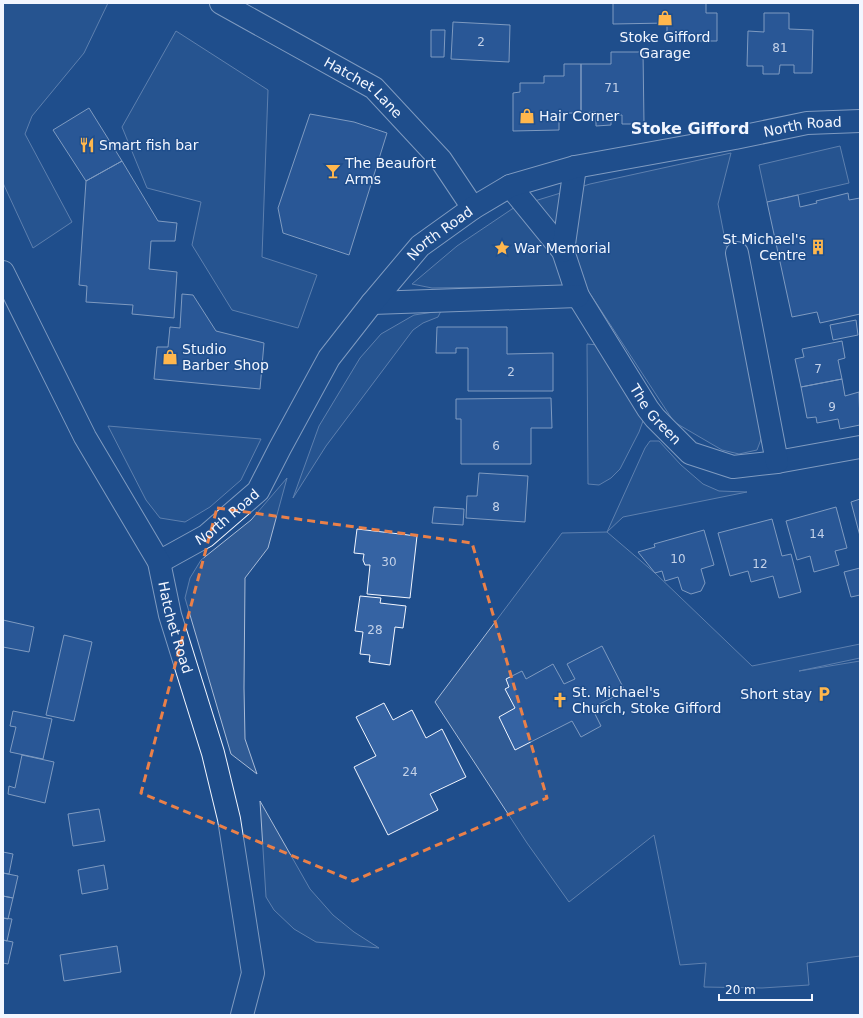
<svg xmlns="http://www.w3.org/2000/svg" width="863" height="1018" font-family="'DejaVu Sans',sans-serif">
  <rect width="100%" height="100%" fill="#1f4e8c"/>
  <path fill="#305b95" stroke="#a8bbd7" d="M3,3H108L84,53L32,116L25,134L72,222L33,248L3,183Z
    M176,31L268,90L262,257L317,275L298,328L232,310L192,245L201,202L147,188L122,127Z
    M840,146L849,183L767,202L759,165Z
    M731,153L718,204L763,434L757,450L739,454L722,450L674,422L585,286L432,288L412,284L457,246L515,207L590,184Z
    M441,311L438,317L423,323L413,330L326,446L293,498L319,426L360,358L381,334L414,315Z
    M587,344L599,345L642,413L643,421L639,432L620,469L611,478L599,485L588,484Z
    M108,426L261,439L241,480L210,507L185,522L160,518L146,500Z
    M650,441H659L681,465L703,484L719,491L747,492L623,517L607,532L655,573L752,666L860,644V658L799,671L860,661V956L807,963L809,985L762,988L704,987L706,963L680,965L654,835L569,902L527,843L435,702L562,533L607,532L645,448Z
    M287,478L268,548L245,578L244,688L245,739L257,774L231,754L185,598L190,578L201,560L251,520Z
    M260,801L310,889L333,915L354,932L379,948L316,942L294,929L274,910L266,897Z"/>
  <path fill="#3563a3" stroke="#f2f6ff" d="M613,3H706V13H717V41H667V23L613,24Z
    M764,13H789V29L813,30L812,73H794V65H780L779,74H763V66H747L748,31L764,32Z
    M453,22L510,25L509,62L451,59Z
    M431,30H445L444,57H431Z
    M611,52H643L644,124H622V115H611V125L596,126V112L581,113V64H611Z
    M564,64H581V113H559V130L513,131V93L520,92V83H544V76H564Z
    M89,108L122,161L86,181L53,130Z
    M310,114L354,122L387,133L349,255L283,233L278,208Z
    M122,161L158,221L177,223L175,241H151L149,269L177,272L174,318L132,314L133,305L86,302L87,286L79,285L86,181Z
    M848,193L849,200L860,198V314L820,323L817,312L792,317L767,202L798,195L800,207L817,203L816,201Z
    M182,294L193,295L216,331L264,343L260,389L154,379L157,347H168L170,327L180,328Z
    M856,320L858,335L833,340L830,325Z
    M437,327H507V354L553,353V391H468V348H456V353H436Z
    M842,341L845,358L838,360L842,379L801,387L795,359L804,357L802,349Z
    M842,379L845,396L859,392L860,425L840,429L838,419L817,423L816,417L807,418L801,387Z
    M551,398L552,428H531V464H461V419H456V399Z
    M479,473L528,476L525,522L466,518L467,496H477Z
    M860,499V536L851,502Z
    M434,507L464,509L463,525L432,523Z
    M836,507L847,548L835,551L839,565L814,572L810,556L797,560L786,521Z
    M772,519L782,556L791,554L801,592L779,598L773,576L751,582L748,571L730,576L718,533Z
    M357,529L417,536L410,598L367,594L370,565H365L363,560L364,554L354,553Z
    M704,530L714,565L701,569L705,583L701,591L691,594L682,590L678,577L665,581L662,571L655,573L638,552L655,547L654,544Z
    M860,568V595L851,597L844,572Z
    M360,596L381,598L380,603L406,606L403,628L395,627L390,665L369,662L370,655L360,654L363,632L355,631Z
    M3,620L34,627L29,652L3,647Z
    M64,635L92,642L74,721L46,715Z
    M602,646L625,691L592,708L601,726L581,737L572,721L515,750L499,717L515,708L505,689L509,687L506,679L522,671L526,679L553,664L564,684L575,679L567,664Z
    M384,703L393,720L412,710L426,738L442,729L466,777L430,794L438,810L388,835L354,767L376,756L356,717Z
    M13,711L52,719L43,759L10,752L16,727L10,726Z
    M22,755L54,762L45,803L8,794L9,786L15,788Z
    M99,809L105,841L73,846L68,814Z
    M3,852L13,854L9,874L3,873Z
    M104,865L108,889L82,894L78,870Z
    M3,873L18,876L13,898L3,896Z
    M3,896L13,898L8,919L3,918Z
    M3,918L12,919L7,941L3,940Z
    M3,940L13,942L8,964L3,963Z
    M117,946L121,972L64,981L60,955Z"/>
  <g fill="none" stroke-linecap="round" stroke-linejoin="round">
    <defs>
      <g id="street">
        <path id="s1" d="M221,3L374,88L441,160L473,208"/>
        <path id="s2" d="M510,186L563,251L578,296L648,409L655,418L690,453L733,467L777,462L860,447"/>
        <path d="M563,251L575,167"/>
        <path d="M737,253L777,462"/>
        <path d="M372,303L578,296"/>
        <path id="s3" d="M159,562L206,536L258,491L280,448L329,358L372,303L420,246L473,208L510,186L575,167L735,138L807,123L860,121"/>
      </g>
      <g id="secondary">
        <path id="s4" d="M3,272L85,437L159,562L170,615L213,753L229,819L253,973L242,1015"/>
      </g>
    </defs>
    <use href="#street" stroke="#f2f6ff" stroke-width="24"/>
    <use href="#secondary" stroke="#f2f6ff" stroke-width="24"/>
    <use href="#street" stroke="#1f4e8c" stroke-width="22"/>
    <use href="#secondary" stroke="#1f4e8c" stroke-width="22"/>
  </g>
  <path d="M0 0H863V1018H0ZM217,508L472,543L547,798L353,881L141,793Z" fill="#1f4e8c" fill-opacity=".55" fill-rule="evenodd"/>
  <path fill="none" stroke="#ea8049" stroke-width="3" stroke-dasharray="8 5" stroke-linejoin="round" d="M217,508L472,543L547,798L353,881L141,793Z"/>
  <defs>
    <symbol id="shop-bare" viewBox="-9 -9 18 18"><path d="M-5-2.5h2.3a2.7 3.5 0 0 1 5.4 0H5L5.5 6h-11ZM-1.5-2.5h3a1.5 2.3 0 0 0-3 0Z" fill="#ffb74d" stroke="#1f4e8c" stroke-width="2.5" paint-order="stroke"/></symbol>
    <symbol id="restaurant-bare" viewBox="-9 -9 18 18"><path d="M-5-6h1v4h1v-4h1v4h1v-4h1v5L-1.5 .5V6h-2V.5L-5-1ZM5-6V6H3V1.5H1.5Q1.5-4 5-6Z" fill="#ffb74d" stroke="#1f4e8c" stroke-width="2.5" paint-order="stroke"/></symbol>
    <symbol id="bar-bare" viewBox="-9 -9 18 18"><path d="M-6-5H6L.8 .8V4.5H3.5V6h-7V4.5H-.8V.8Z" fill="#ffb74d" stroke="#1f4e8c" stroke-width="2.5" paint-order="stroke"/></symbol>
    <symbol id="building-bare" viewBox="-9 -9 18 18"><path d="M-4-6H4V6H1V3H-1V6H-4ZM-2.5-4.3h1.7v1.8h-1.7ZM.8-4.3h1.7v1.8H.8ZM-2.5-1h1.7V.8h-1.7ZM.8-1h1.7V.8H.8Z" fill="#ffb74d" stroke="#1f4e8c" stroke-width="2.5" paint-order="stroke"/></symbol>
    <symbol id="sight-bare" viewBox="-9 -9 18 18"><path d="M0-6L1.8-2.2L6-1.7L2.9 1.2L3.7 5.4L0 3.3L-3.7 5.4L-2.9 1.2L-6-1.7L-1.8-2.2Z" fill="#ffb74d" stroke="#1f4e8c" stroke-width="2.5" paint-order="stroke"/></symbol>
    <symbol id="parking-bare" viewBox="-9 -9 18 18"><path d="M-3.5-5.5H1a3.5 3.5 0 0 1 0 7H-1V5.5H-3.5ZM-1-3.4V-.6H.8a1.4 1.4 0 0 0 0-2.8Z" fill="#ffb74d" stroke="#1f4e8c" stroke-width="2.5" paint-order="stroke"/></symbol>
    <symbol id="church-bare" viewBox="-9 -9 18 18"><path d="M-1.2-6h2.4v3.5h3.3v2.4h-3.3V6h-2.4V-.1h-3.3v-2.4h3.3Z" fill="#ffb74d" stroke="#1f4e8c" stroke-width="2.5" paint-order="stroke"/></symbol>
  </defs>
  <g fill-rule="evenodd">
    <use href="#shop-bare" x="654" y="7" width="22" height="22"/>
    <use href="#shop-bare" x="516" y="105" width="22" height="22"/>
    <use href="#restaurant-bare" x="76" y="134" width="22" height="22"/>
    <use href="#bar-bare" x="322" y="160" width="22" height="22"/>
    <use href="#building-bare" x="807" y="236" width="22" height="22"/>
    <use href="#sight-bare" x="491" y="237" width="22" height="22"/>
    <use href="#shop-bare" x="159" y="346" width="22" height="22"/>
    <use href="#parking-bare" x="813" y="683" width="22" height="22"/>
    <use href="#church-bare" x="549" y="689" width="22" height="22"/>
  </g>
  <g text-anchor="middle" dominant-baseline="central" stroke-width="3" stroke-linejoin="round" paint-order="stroke">
    <g font-size="12" fill="#c3d1e8">
      <text x="481" y="42">2</text>
      <text x="780" y="48">81</text>
      <text x="612" y="88">71</text>
      <text x="818" y="369">7</text>
      <text x="511" y="372">2</text>
      <text x="832" y="407">9</text>
      <text x="496" y="446">6</text>
      <text x="496" y="507">8</text>
      <text x="817" y="534">14</text>
      <text x="678" y="559">10</text>
      <text x="389" y="562">30</text>
      <text x="760" y="564">12</text>
      <text x="375" y="630">28</text>
      <text x="410" y="772">24</text>
    </g>
    <g font-size="14" fill="#f2f6ff" stroke="#1f4e8c" text-anchor="start">
      <text x="665" y="37" text-anchor="middle">Stoke Gifford<tspan x="665" dy="16">Garage</tspan></text>
      <text x="539" y="116">Hair Corner</text>
      <text x="99" y="145">Smart fish bar</text>
      <text x="345" y="163">The Beaufort<tspan x="345" dy="16">Arms</tspan></text>
      <text x="806" y="239" text-anchor="end">St Michael's<tspan x="806" dy="16">Centre</tspan></text>
      <text x="514" y="248">War Memorial</text>
      <text x="182" y="349">Studio<tspan x="182" dy="16">Barber Shop</tspan></text>
      <text x="572" y="692">St. Michael's<tspan x="572" dy="16">Church, Stoke Gifford</tspan></text>
      <text x="812" y="694" text-anchor="end">Short stay</text>
    </g>
    <g font-size="14" fill="#f2f6ff" stroke="#1f4e8c">
      <text stroke="none"><textPath href="#s1" startOffset="166">Hatchet Lane</textPath></text>
      <text stroke="none"><textPath href="#s3" startOffset="825">North Road</textPath></text>
      <text stroke="none"><textPath href="#s3" startOffset="441">North Road</textPath></text>
      <text stroke="none"><textPath href="#s2" startOffset="273">The Green</textPath></text>
      <text stroke="none"><textPath href="#s3" startOffset="82">North Road</textPath></text>
      <text stroke="none"><textPath href="#s4" startOffset="397">Hatchet Road</textPath></text>
    </g>
    <g font-size="16" font-weight="bold" fill="#f2f6ff" stroke="#1f4e8c">
      <text x="690" y="128">Stoke Gifford</text>
    </g>
  </g>
  <rect width="863" height="1018" fill="none" stroke="#f2f6ff" stroke-width="8"/>
  <path d="M719 994v6h93v-6" fill="none" stroke="#f2f6ff" stroke-width="2"/>
  <text x="725" y="994" font-size="12" fill="#f2f6ff" stroke="#1f4e8c" stroke-width="3" paint-order="stroke">20 m</text>
</svg>
